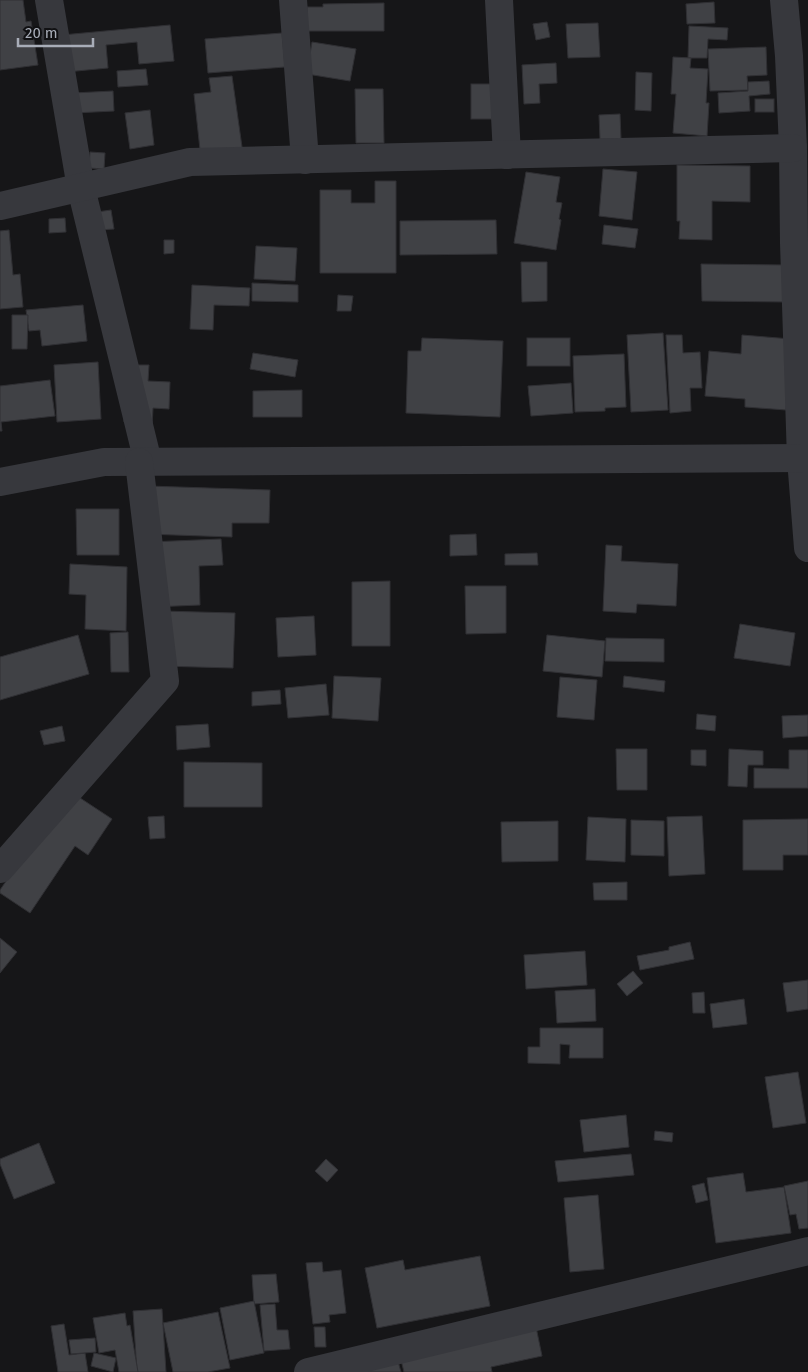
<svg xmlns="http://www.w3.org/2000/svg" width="808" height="1372" font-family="'Fira Sans',sans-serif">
<rect width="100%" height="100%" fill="#161618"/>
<g fill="#404145" stroke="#303034">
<path d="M0,0H23L26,22L31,21L38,65L0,70Z"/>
<path d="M714,2L715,23L687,24L686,4Z"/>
<path d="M384,3V31H307V7H323V4Z"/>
<path d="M547,22L550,37L536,40L533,24Z"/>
<path d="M598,23L600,57L568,58L566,24Z"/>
<path d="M170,25L174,61L139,64L137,42L106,45L108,68L66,72L62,35Z"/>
<path d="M689,26L728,28L727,40L708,39L707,58H688Z"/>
<path d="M282,33L285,67L208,73L205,39Z"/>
<path d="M312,42L356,49L350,81L307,74Z"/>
<path d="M766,47L767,75L747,76L748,90L710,91L708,49Z"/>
<path d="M673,57L691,58L690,68L708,69L706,103H709L707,136L673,133L676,94H671Z"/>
<path d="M556,63L557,83L539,84L540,103L524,104L522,65Z"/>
<path d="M146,69L148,85L118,87L117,71Z"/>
<path d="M636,72L652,73L651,111L635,110Z"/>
<path d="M232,76L243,154L201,159L194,94L211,92L209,78Z"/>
<path d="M769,81L770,94L749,96L750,111L719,113L718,93L748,91V82Z"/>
<rect x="471" y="84" width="25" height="35"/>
<path d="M355,89H383L384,143H356Z"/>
<path d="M113,91L114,111L74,113L73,93Z"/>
<rect x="755" y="99" width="19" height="13"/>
<path d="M150,110L154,145L130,149L125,113Z"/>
<path d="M620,114L621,139H600L599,115Z"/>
<path d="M90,152L105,153L104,169L89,168Z"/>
<path d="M677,165L750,166V202L712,201V240L679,239L680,221H677Z"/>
<path d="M603,169L637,172L632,220L599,216Z"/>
<path d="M526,172L560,177L556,202L562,203L559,219L561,220L556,250L514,243Z"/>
<path d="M375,181H396V273H320V190H351V203H375Z"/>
<path d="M111,210L114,229L99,230L97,212Z"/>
<path d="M65,218L66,232L49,233V219Z"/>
<path d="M496,220L497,254L400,255V221Z"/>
<path d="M604,225L638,229L635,248L602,244Z"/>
<path d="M9,230L13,275L20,274L23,307L0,309V231Z"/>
<path d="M164,240H174V253L164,254Z"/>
<path d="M256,246L297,248L295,281L254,279Z"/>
<path d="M521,262H547V301L522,302Z"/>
<path d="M701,264L786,265V302L702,301Z"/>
<path d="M252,283L298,285V302L252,301Z"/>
<path d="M192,285L250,288L249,306L214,305L213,330L190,329Z"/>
<path d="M338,295L353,296L351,311H337Z"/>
<path d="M83,305L87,341L42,346L40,330L29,331L26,310Z"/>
<path d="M12,315H28L27,349H12Z"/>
<path d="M663,333L668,410L631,412L627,335Z"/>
<path d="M666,335H682L683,353L700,352L702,388H690L691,411L670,413Z"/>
<path d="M742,335L791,339L786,410L745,407V399L705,396L709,351L741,354Z"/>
<path d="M422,338L503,341L500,417L406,413L408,351H421Z"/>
<rect x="527" y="338" width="43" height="28"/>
<path d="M253,353L298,360L295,377L250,369Z"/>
<path d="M624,354L626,407L605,408V411L575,412L573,356Z"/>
<path d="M98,362L101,419L57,422L54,365Z"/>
<path d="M125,365H149L148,381L170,382L169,409L153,408L152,428L139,422H124Z"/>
<path d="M50,380L55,416L1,422L2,431H0V386Z"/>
<path d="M571,383L573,413L531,416L528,386Z"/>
<path d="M302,390V417H253V391Z"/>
<path d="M148,486L270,490L269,523H232V537L146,534Z"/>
<path d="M76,509H119V555H77Z"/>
<path d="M476,534L477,555L450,556V535Z"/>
<path d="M221,539L223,565L199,566L200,605L152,607L149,542Z"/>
<path d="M606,545L622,546L621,561L678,564L676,606L637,604L636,613L603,611Z"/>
<path d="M537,553L538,565H505V554Z"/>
<path d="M70,564L127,567L126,631L85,629L86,595L69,594Z"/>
<path d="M390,581V646H352V582Z"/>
<path d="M465,586H506V633L466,634Z"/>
<path d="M162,611L235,613L233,668L161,666Z"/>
<path d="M314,616L316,655L278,657L276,618Z"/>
<path d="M740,624L795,633L790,666L734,658Z"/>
<path d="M128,632L129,672H111L110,633Z"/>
<path d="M78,635L89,674L0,700V657Z"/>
<path d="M547,635L605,641L602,677L543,671Z"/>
<path d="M606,638L664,639V662L605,661Z"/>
<path d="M334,676L381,678L378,721L332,718Z"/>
<path d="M624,676L665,681L664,692L623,687Z"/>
<path d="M560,677L597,680L594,720L557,717Z"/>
<path d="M326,684L329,715L288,718L285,688Z"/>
<path d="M280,690L281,704L252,706V692Z"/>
<path d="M697,714L716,716L715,731L696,729Z"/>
<path d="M808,715V736L783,738L782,716Z"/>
<path d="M208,724L210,747L177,750L176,726Z"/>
<path d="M62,726L65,741L44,745L40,731Z"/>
<path d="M616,749H647V790H617Z"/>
<path d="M729,749L763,751V765H748L747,787L728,786Z"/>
<path d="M691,750H706V766L691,765Z"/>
<path d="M789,750H808V788H754V768L789,769Z"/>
<path d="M184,762L262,763V807H184Z"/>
<path d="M68,790L112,819L88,855L75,846L30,913L0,893V890Z"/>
<path d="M164,816L165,838L150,839L148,817Z"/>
<path d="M702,816L705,874L669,876L667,817Z"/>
<path d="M588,817L626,819L625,862L586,860Z"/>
<path d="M808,819V855H783V870H743V820Z"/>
<path d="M631,820L664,821V856L631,855Z"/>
<path d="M558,821V861L502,862L501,822Z"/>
<path d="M627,882V900H594L593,883Z"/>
<path d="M0,938L17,952L0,973Z"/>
<path d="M690,942L694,959L640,970L637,956L669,950V947Z"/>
<path d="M585,951L587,985L526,989L524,955Z"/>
<path d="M633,971L643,983L627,996L617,984Z"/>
<path d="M808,980V1009L787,1012L783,983Z"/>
<path d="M595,989L596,1021L557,1023L555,991Z"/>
<path d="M704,992L705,1013H693L692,993Z"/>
<path d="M744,999L747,1024L713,1028L710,1004Z"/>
<path d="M540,1028H603V1058H569L570,1045L560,1044V1064L528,1063V1047H540Z"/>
<path d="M798,1072L806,1123L773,1128L765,1077Z"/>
<path d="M626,1115L629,1147L584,1152L580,1120Z"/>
<path d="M655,1131L673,1133L672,1142L654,1140Z"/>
<path d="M39,1143L55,1183L14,1199L0,1164V1159Z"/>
<path d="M631,1154L634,1175L558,1182L555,1161Z"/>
<path d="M326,1159L338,1170L327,1182L315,1171Z"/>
<path d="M743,1173L746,1192L784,1187L791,1233L716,1243L707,1178Z"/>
<path d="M808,1181V1228L799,1229L796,1214L790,1215L784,1186Z"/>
<path d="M704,1183L708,1200L696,1203L692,1186Z"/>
<path d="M598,1195L604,1269L570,1272L564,1198Z"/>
<path d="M480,1256L490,1306L377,1328L365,1268L403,1260L405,1270Z"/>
<path d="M322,1262L323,1272L341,1270L346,1313L329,1315L330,1322L313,1324L306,1263Z"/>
<path d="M276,1274L279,1302L254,1304L252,1275Z"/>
<path d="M254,1301L264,1353L230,1360L220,1308Z"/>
<path d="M275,1304L277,1330H288L290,1349L264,1351L260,1305Z"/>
<path d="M162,1309L166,1372H137L133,1311Z"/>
<path d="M218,1312L230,1368L208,1372H173L163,1323Z"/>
<path d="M125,1313L127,1326L130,1325L138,1372H119L115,1350L99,1353L93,1318Z"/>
<path d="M64,1324L69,1355L85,1353L88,1372H58L51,1326Z"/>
<path d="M314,1327H325L326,1347H315Z"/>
<path d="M536,1327L542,1356L491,1367L492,1372H404L400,1356Z"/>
<path d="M95,1338L96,1352L71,1354L69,1340Z"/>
<path d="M94,1353L116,1358L113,1372L91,1366Z"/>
<path d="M397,1358L401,1372H345Z"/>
</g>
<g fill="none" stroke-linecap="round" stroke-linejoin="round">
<g stroke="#37383d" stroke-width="28">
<path d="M49,0L81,188L148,462"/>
<path d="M293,0L305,160"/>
<path d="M499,0L507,155"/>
<path d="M784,0L789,56L793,148L794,243L801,459L808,548"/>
<path d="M0,206L190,162L793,148"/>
<path d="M0,482L104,462L808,458"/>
<path d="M0,869L165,681L139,462"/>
<path d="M308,1372L808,1251"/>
</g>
</g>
<path d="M18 38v8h75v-8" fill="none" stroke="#a8adb8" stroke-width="2.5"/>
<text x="25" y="38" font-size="15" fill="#a8adb8" stroke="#111113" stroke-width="4" paint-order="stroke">20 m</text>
</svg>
